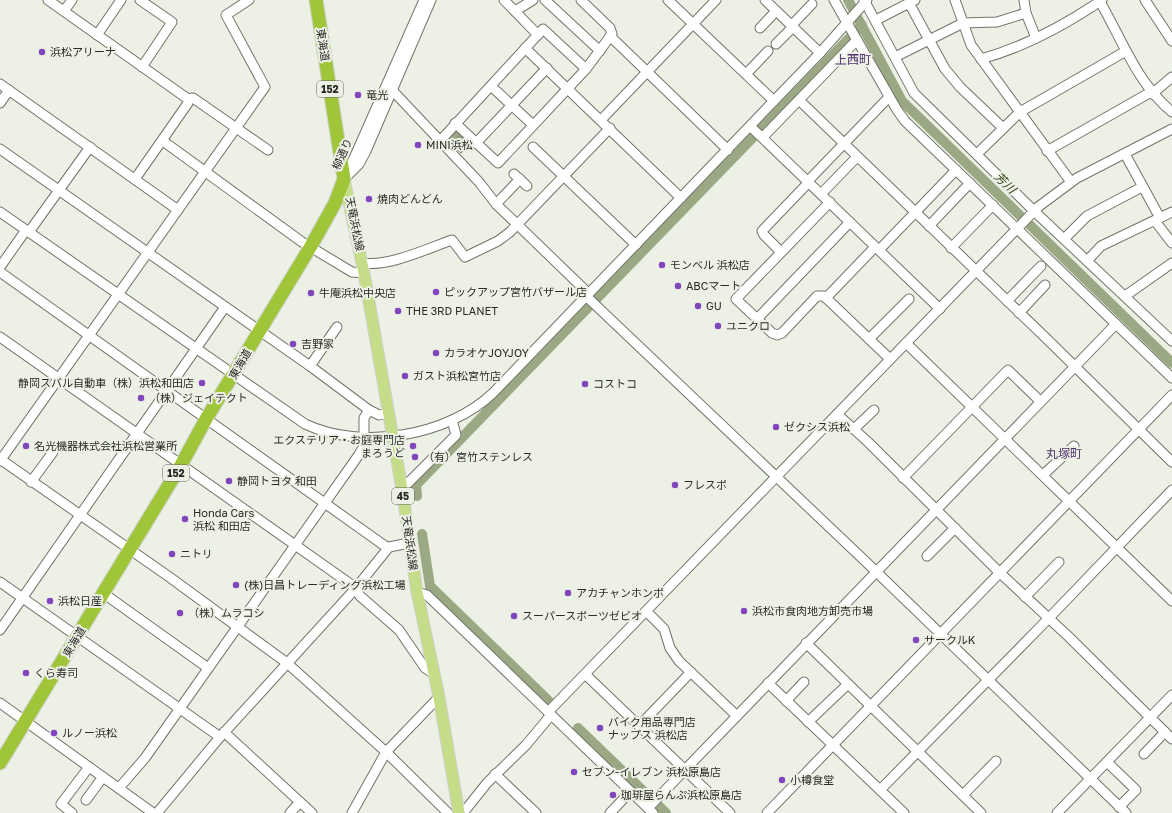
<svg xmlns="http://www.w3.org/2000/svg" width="1172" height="813" font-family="'Golos Text','Noto Sans JP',sans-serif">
<defs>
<pattern id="water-ripples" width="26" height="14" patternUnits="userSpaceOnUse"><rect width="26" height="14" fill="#9ba884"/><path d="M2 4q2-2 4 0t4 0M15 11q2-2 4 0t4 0" fill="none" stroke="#7f896c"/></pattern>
</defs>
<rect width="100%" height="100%" fill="#ecf0e5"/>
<path fill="url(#water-ripples)" stroke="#798268" d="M454,129L470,144L461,153L446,139Z"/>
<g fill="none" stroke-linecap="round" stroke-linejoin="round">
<g stroke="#9ba884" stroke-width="10">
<path d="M848,0L902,101L1172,363"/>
<path d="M417,496L416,485L862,25"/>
<path d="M422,534L430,586L553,705"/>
<path d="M578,728L666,813"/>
</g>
<g stroke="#71756a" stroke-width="11">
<g id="minor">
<path d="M48,0L188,99V103L135,179"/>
<path d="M140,0L172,22L142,67"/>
<path d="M504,0L538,35"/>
<path d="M545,0L600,51"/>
<path d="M668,0L774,101"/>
<path d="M765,0L820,53"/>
<path d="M834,0L897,110L905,121L1172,378"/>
<path d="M864,0L914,93L1034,211L1172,341"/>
<path d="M955,0L971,45L1071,182"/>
<path d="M1024,0L1026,13"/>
<path d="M1099,0C1122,39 1136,82 1172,112"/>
<path d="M1145,0L1172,41"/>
<path d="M909,3L945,69L960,87L1003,128"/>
<path d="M64,11L72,0"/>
<path d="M515,11L533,0"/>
<path d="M876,20L915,0"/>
<path d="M791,26L812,4"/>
<path d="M760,28L776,11"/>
<path d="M97,35L121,0"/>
<path d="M610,36L728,150"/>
<path d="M776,44L793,27"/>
<path d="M525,48L681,198"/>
<path d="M895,57L963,23L997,22L1026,13L1036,38"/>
<path d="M981,59C1025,47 1065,25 1102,0"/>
<path d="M746,74L768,51"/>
<path d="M0,84L178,210"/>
<path d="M491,86L533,125"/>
<path d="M392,90L479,182L496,204L585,290L587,297L864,560L1126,813"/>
<path d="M1152,94L1172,77"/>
<path d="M188,99L193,98L268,150"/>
<path d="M799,100L1050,342L1172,462"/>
<path d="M0,103L9,90"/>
<path d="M601,120L716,0"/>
<path d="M455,123L498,163L586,69L612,34L610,28L581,0"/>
<path d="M750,126L940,309"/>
<path d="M763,137L857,40"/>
<path d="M163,141L302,242L352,272L364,273"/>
<path d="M440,141L543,29L586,69"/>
<path d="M476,143L547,68"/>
<path d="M533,147L636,245"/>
<path d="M0,149L310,366L369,410L379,415L388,413"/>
<path d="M1047,151L1151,92"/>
<path d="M977,154L1020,112L1126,51"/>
<path d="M1125,154L1160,218"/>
<path d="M347,174L424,0"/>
<path d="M514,174L527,186"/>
<path d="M344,179L359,164L366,151L431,0"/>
<path d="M808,181L889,97"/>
<path d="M821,194L857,157"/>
<path d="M830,202L736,299L772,333L777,335L782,333L817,296H824L890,359"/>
<path d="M496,204L520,179"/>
<path d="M0,212L305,424C362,451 448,436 493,393L820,53L867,0"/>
<path d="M1155,221L1172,243"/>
<path d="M929,226L970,183"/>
<path d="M29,232L90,147"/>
<path d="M1064,239L1087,216L1142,187"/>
<path d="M951,248L993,205"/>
<path d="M879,250L956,170"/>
<path d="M781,252L764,235L762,231L809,182"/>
<path d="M1087,261L1101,246L1172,212"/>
<path d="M362,263C389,267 426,249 452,240L465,257L498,241L510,232L610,128"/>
<path d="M0,267L26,230"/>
<path d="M0,272L385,546L389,547"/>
<path d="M1125,296L1172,263"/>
<path d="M826,298L875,247"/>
<path d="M1007,301L1041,266"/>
<path d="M1019,313L1045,285"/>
<path d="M757,319L850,222"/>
<path d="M0,337L356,588L360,596L399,630L425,668L434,674"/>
<path d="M869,339L909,299"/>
<path d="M906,343L1172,601"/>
<path d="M310,366L337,327"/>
<path d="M837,414L868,442L1000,573L1069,637L1172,739"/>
<path d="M854,429L874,410"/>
<path d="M0,459L168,576L287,663L386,752L448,813"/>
<path d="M0,461L265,87L226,15L249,0"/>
<path d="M1043,475L1074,446"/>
<path d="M903,478L1008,370L1040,401"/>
<path d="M31,482L53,452"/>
<path d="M402,489L456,435L452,420"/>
<path d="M927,556L955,528"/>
<path d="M0,582L220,737"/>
<path d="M417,592L427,595L653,813"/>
<path d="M103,593L208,668"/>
<path d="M1025,597L1059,562"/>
<path d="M647,612L664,629L670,648L679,661L737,716"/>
<path d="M0,630L225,307"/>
<path d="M806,643L981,813"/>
<path d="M586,675L730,813"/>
<path d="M768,683L904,813"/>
<path d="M786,701L804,682"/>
<path d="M0,703L153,813"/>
<path d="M548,712L1038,207L1077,178L1172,129"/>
<path d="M808,722L848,684"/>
<path d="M640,725L691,672"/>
<path d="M224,732L312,813"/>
<path d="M1144,754L1165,732"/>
<path d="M1107,762L1136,790L1119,807"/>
<path d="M495,774L536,813"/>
<path d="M119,788L145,758L358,456L364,446V418L369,410"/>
<path d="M880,790L1049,618L1172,490"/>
<path d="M963,795L996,761"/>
<path d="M86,800L103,777"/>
<path d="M648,808L1116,324"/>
<path d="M72,813L61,804L89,767"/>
<path d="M157,813L220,737L356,588L389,547L409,543"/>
<path d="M290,813L300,802"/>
<path d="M352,813L386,752L439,697"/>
<path d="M463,813L487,783L526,745L551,715"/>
<path d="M610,813L630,792"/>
<path d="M767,813L1172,395"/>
<path d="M1057,813L1172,695"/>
</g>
</g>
<g stroke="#d0d0cf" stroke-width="13">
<path id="major" d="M344,179L364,273L402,489L417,592L439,697L459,813"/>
</g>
<g stroke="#d0d0cf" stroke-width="15">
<path id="highway" d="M0,763L181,465L206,419L311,246L335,203L344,179L316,0"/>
</g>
<use href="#minor" stroke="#fff" stroke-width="9"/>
<use href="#major" stroke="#c5dd88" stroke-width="11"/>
<use href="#highway" stroke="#9fc639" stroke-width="13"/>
</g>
<g fill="#8146bc" stroke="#ecf0e5" stroke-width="1.5">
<circle cx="42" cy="52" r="4"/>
<circle cx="358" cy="95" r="4"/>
<circle cx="418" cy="145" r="4"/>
<circle cx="369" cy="199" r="4"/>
<circle cx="662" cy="265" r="4"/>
<circle cx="678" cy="286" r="4"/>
<circle cx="436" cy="292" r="4"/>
<circle cx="311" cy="293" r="4"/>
<circle cx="698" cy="306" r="4"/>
<circle cx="398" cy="311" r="4"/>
<circle cx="718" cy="326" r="4"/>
<circle cx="293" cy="344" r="4"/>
<circle cx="436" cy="353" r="4"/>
<circle cx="405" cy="376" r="4"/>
<circle cx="202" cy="383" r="4"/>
<circle cx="585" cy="384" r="4"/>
<circle cx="141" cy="398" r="4"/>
<circle cx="776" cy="427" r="4"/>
<circle cx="26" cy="446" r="4"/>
<circle cx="413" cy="446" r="4"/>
<circle cx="415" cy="457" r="4"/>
<circle cx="229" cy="481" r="4"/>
<circle cx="675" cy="485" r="4"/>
<circle cx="185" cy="519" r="4"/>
<circle cx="172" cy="554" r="4"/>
<circle cx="236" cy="585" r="4"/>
<circle cx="568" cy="593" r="4"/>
<circle cx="50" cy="601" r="4"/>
<circle cx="744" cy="611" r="4"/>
<circle cx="180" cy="613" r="4"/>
<circle cx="514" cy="616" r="4"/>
<circle cx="916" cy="640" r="4"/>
<circle cx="26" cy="673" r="4"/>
<circle cx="600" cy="728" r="4"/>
<circle cx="54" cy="733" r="4"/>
<circle cx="574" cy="772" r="4"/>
<circle cx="782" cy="780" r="4"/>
<circle cx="613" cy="795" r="4"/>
</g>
<g text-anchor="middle" stroke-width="4" stroke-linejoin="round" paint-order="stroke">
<g fill="#ecf0e5" stroke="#646660" stroke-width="1">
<rect x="317" y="81" width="26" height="16" rx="3"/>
<rect x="163" y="465" width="26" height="16" rx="3"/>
<rect x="392" y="488" width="22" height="16" rx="3"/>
</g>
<g font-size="10" font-weight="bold" fill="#2a2b27">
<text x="330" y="93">152</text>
<text x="176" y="477">152</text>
<text x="403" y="500">45</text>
</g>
<g font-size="11" fill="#2a2b27" stroke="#ecf0e5">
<text transform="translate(323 45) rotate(81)" y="4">東海道</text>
<text transform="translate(342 154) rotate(-66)" y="4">柳通り</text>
<text transform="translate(355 224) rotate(79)" y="4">天竜浜松線</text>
<text transform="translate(240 364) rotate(-60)" y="4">東海道</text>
<text transform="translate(410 543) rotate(82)" y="4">天竜浜松線</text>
<text transform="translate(74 642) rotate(-59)" y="4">東海道</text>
</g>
<g font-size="11" fill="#2a2b27" stroke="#ecf0e5" text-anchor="start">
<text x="50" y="56">浜松アリーナ</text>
<text x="366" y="99">竜光</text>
<text x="426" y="149">MINI浜松</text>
<text x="377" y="203">焼肉どんどん</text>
<text x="670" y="269">モンベル 浜松店</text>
<text x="686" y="290">ABCマート</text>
<text x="444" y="296">ピックアップ宮竹バザール店</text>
<text x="319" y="297">牛庵浜松中央店</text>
<text x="706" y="310">GU</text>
<text x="406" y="315">THE 3RD PLANET</text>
<text x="726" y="330">ユニクロ</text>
<text x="301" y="348">吉野家</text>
<text x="444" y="357">カラオケJOYJOY</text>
<text x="413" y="380">ガスト浜松宮竹店</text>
<text x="194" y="387" text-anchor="end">静岡スバル自動車（株）浜松和田店</text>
<text x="593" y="388">コストコ</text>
<text x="149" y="402">（株）ジェイテクト</text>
<text x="784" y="431">ゼクシス浜松</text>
<text x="405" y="444" text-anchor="end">エクステリア・お庭専門店<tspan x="405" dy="13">まろうど</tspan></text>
<text x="34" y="450">名光機器株式会社浜松営業所</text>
<text x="423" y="461">（有）宮竹ステンレス</text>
<text x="237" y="485">静岡トヨタ 和田</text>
<text x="683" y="489">フレスポ</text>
<text x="193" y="517">Honda Cars<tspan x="193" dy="13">浜松 和田店</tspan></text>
<text x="180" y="558">ニトリ</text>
<text x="244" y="589">(株)日昌トレーディング浜松工場</text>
<text x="576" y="597">アカチャンホンポ</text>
<text x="58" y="605">浜松日産</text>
<text x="752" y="615">浜松市食肉地方卸売市場</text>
<text x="188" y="617">（株）ムラコシ</text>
<text x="522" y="620">スーパースポーツゼビオ</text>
<text x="924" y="644">サークルK</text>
<text x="34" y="677">くら寿司</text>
<text x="608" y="726">バイク用品専門店<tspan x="608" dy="13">ナップス 浜松店</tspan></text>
<text x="62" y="737">ルノー浜松</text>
<text x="582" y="776">セブン‐イレブン 浜松原島店</text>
<text x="790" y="784">小樽食堂</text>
<text x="621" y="799">珈琲屋らんぷ浜松原島店</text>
</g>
<g font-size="12" fill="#513570" stroke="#ecf0e5">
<text x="853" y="64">上西町</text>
<text x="1064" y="458">丸塚町</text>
</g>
<g font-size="12" font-style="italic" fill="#2a360b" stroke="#ecf0e5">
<text transform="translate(1005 183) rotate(44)" y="4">芳川</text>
</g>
</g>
</svg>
